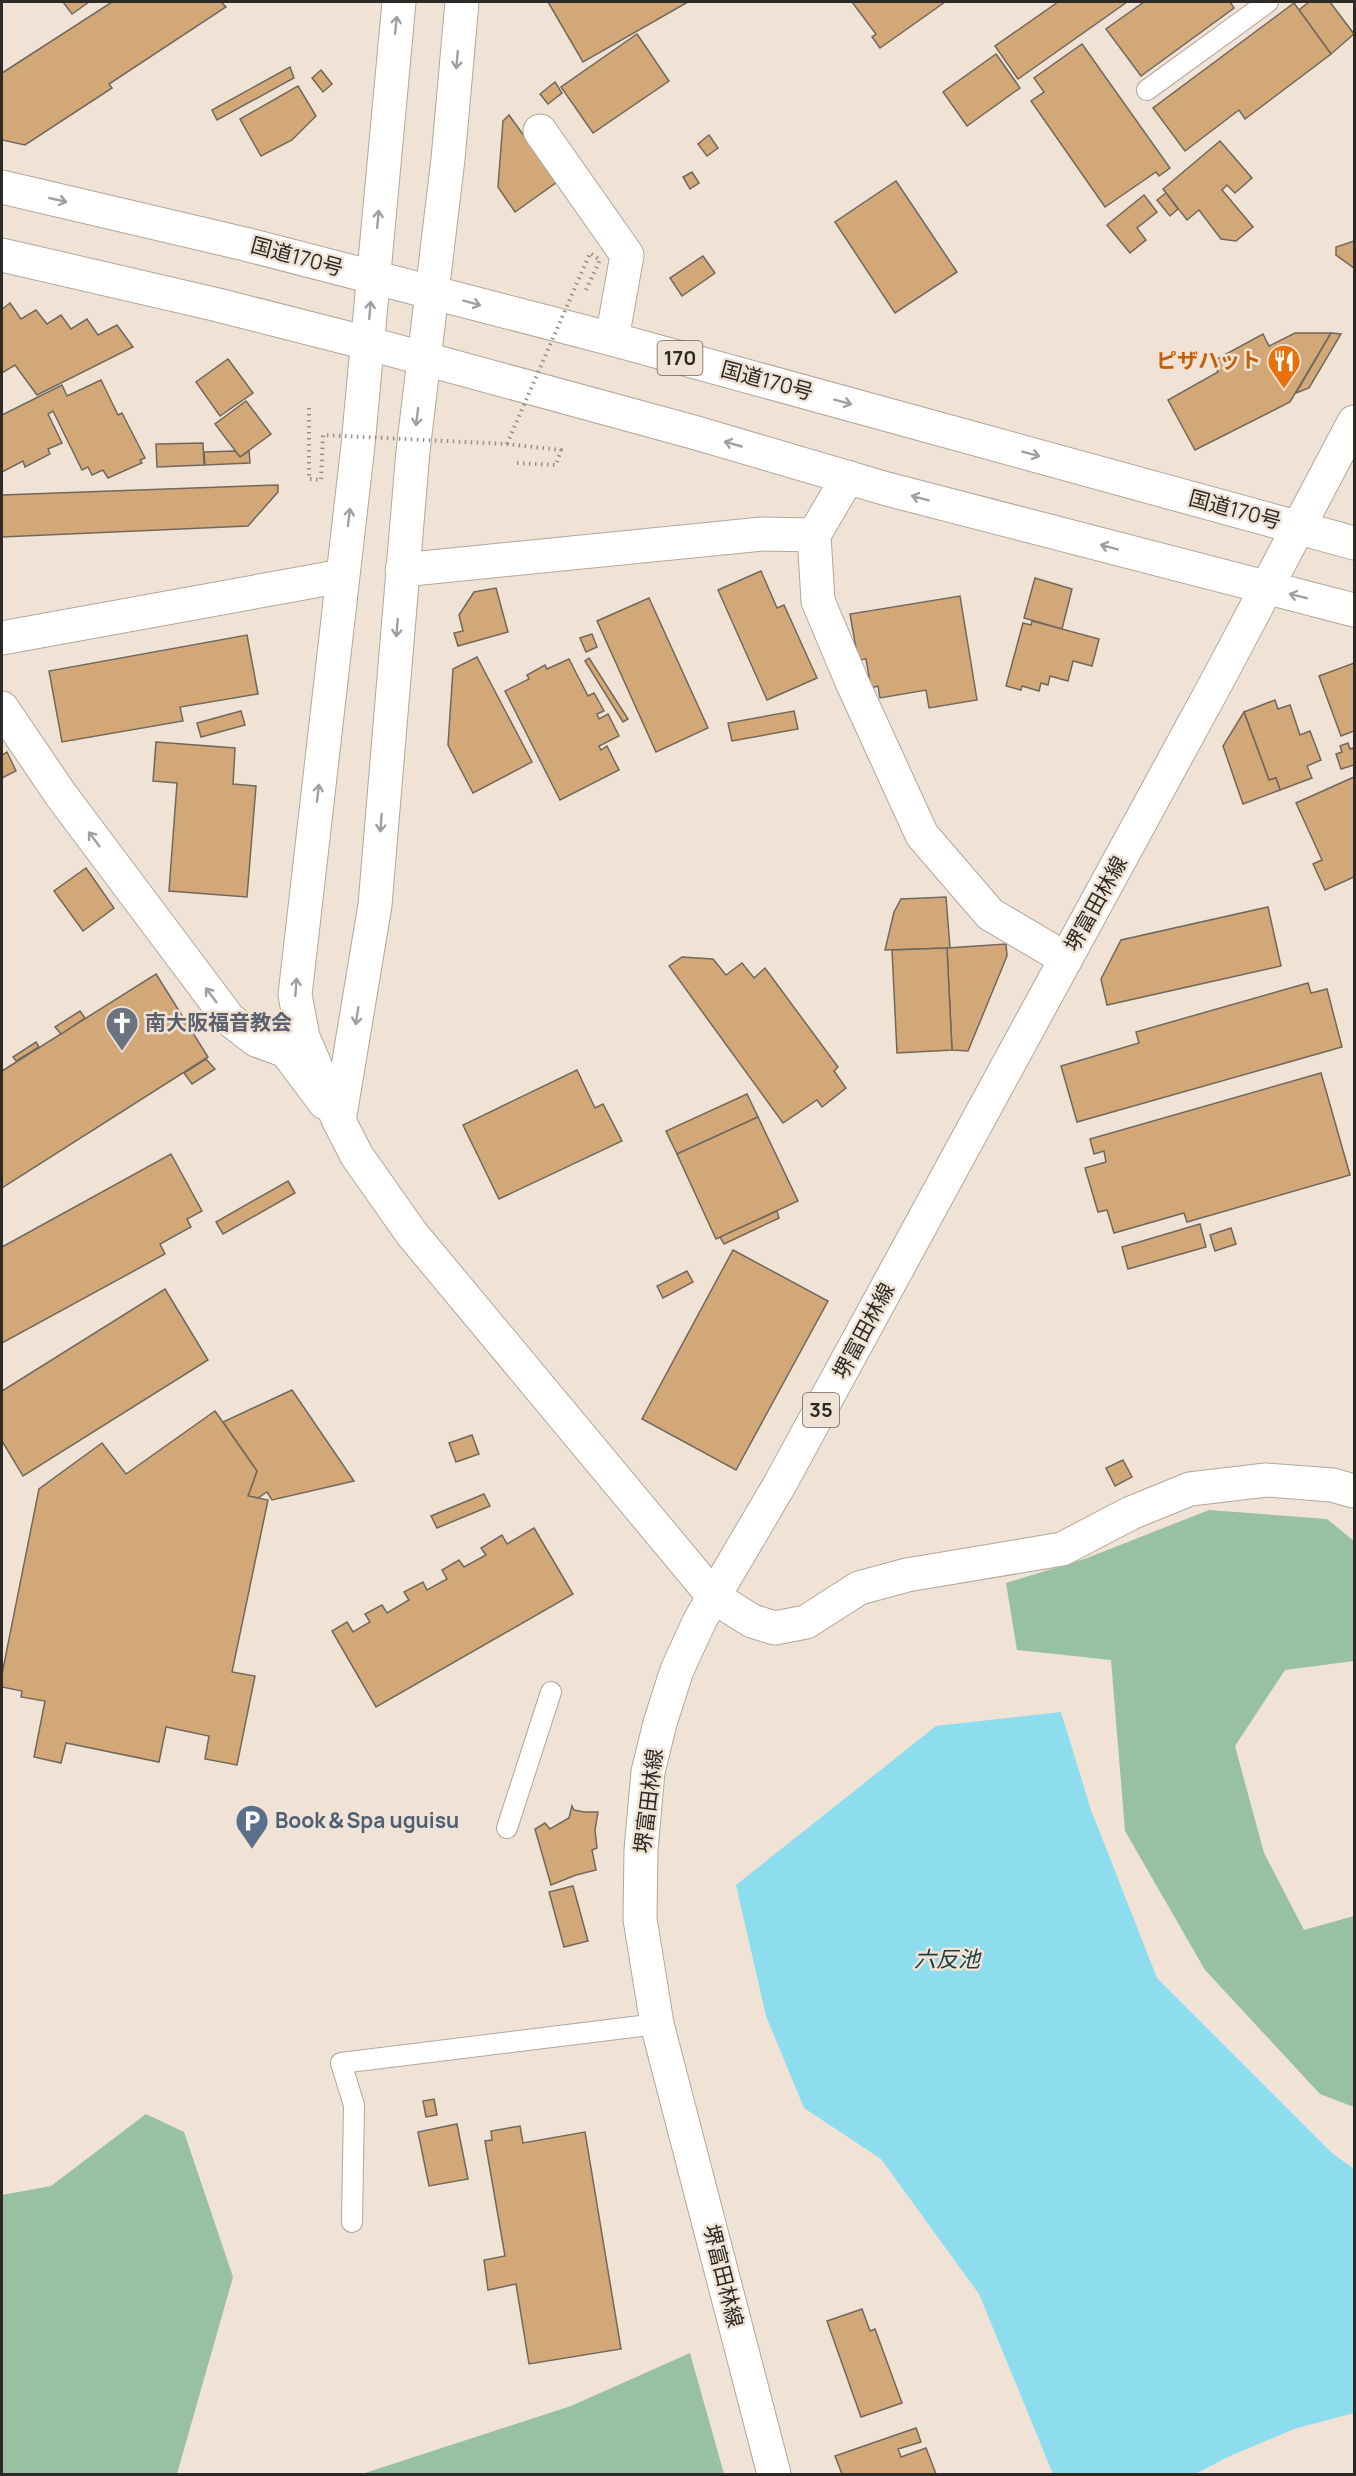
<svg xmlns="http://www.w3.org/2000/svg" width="1356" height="2476" font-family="Manrope,'Noto Sans JP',sans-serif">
<rect width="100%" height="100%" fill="#f0e3d6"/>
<g fill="#98c1a3">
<path d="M1209,1510L1327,1519L1354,1541V1661L1285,1670L1235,1746L1264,1853L1304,1930L1354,1916V2107L1320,2094L1205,1970L1125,1831L1111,1660L1017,1650L1006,1583L1087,1558Z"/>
<path d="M146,2114L184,2132L233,2277L177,2474H2V2195L51,2186Z"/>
<path d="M690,2353L724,2474H362L571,2406Z"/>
</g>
<path fill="#8dddef" d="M1061,1712L1091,1810L1157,1978L1332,2153L1354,2169V2413L1294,2429L1230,2456L1195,2474H1053L979,2294L881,2159L804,2108L766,2016L736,1885L936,1726Z"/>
<g fill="#d3a878" stroke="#72675c" stroke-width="1.5">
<path d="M63,2H89L72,14Z"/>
<path d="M112,2H221L226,7L109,84L112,88L25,145L2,140V73Z"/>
<path d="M548,2H688L583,62Z"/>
<path d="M852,2H945L880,48L872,37L876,34Z"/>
<path d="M1058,2H1127L1018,79L995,46Z"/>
<path d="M1144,2H1230L1234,8L1141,76L1106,29Z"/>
<path d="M1309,2H1330L1354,34L1331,54L1299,10Z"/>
<path d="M1294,3L1331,54L1245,119L1239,110L1185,151L1153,108Z"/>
<path d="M637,34L669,81L593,133L561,87Z"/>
<path d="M1082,44L1170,168L1159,176L1156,172L1105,207L1031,101L1044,92L1034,78Z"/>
<path d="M996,54L1020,88L967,126L943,92Z"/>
<path d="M290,67L294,78L217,120L212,110Z"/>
<path d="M321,70L332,84L323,92L312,78Z"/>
<path d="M555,82L562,93L548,104L540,94Z"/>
<path d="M298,86L316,116L292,140L261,156L240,119Z"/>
<path d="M509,115L557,182L515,212L498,187L503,121Z"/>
<path d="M709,135L718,148L707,156L698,144Z"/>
<path d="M1220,141L1252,178L1235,193L1227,185L1222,190L1253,227L1236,241L1221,239L1199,210L1187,220L1163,189Z"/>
<path d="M692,172L699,183L690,189L683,177Z"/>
<path d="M896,181L957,272L895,313L835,222Z"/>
<path d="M1166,193L1178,209L1170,216L1157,200Z"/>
<path d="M1144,195L1157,212L1137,228L1146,240L1130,253L1107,225Z"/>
<path d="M1354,241V268L1336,255V247Z"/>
<path d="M703,256L715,273L682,296L670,278Z"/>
<path d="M10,303L21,319L36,310L47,324L61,315L71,329L87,319L98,335L117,325L133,347L37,395L15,365L2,373V309Z"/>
<path d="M1295,333H1331L1290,402L1195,450L1168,400L1218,372L1213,361L1263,334L1269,346Z"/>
<path d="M1331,333L1341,334L1309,388L1296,393Z"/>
<path d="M228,359L253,393L220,416L196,382Z"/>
<path d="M101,380L118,415L122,413L145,458L140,460L142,463L108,478L103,470L92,475L88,467L82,470L53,411L48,414L62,443L48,449L50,454L25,467L23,461L2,472V415L62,385L67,396Z"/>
<path d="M246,401L271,434L240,457L215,424Z"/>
<path d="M203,443L204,465L157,467L156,444Z"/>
<path d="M235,451L240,457L249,451L250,463L205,465L204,452Z"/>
<path d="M278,485V492L248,526L2,537V495Z"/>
<path d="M761,571L777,608L784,605L817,678L767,700L718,590Z"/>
<path d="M1035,578L1072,589L1062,629L1024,618Z"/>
<path d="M496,588L508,632L458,646L454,633L463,631L459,615L474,592Z"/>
<path d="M960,596L977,700L929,708L926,690L880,698L878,686L871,688L866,659L858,660L850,614Z"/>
<path d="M649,598L708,728L656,752L597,621Z"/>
<path d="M1032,621L1099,639L1092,666L1073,661L1068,681L1050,676L1048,685L1041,683L1039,691L1022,686L1021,690L1006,686L1023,623L1031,625Z"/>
<path d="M592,634L597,647L586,652L580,638Z"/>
<path d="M247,635L258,694L180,707L183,721L62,742L49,671Z"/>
<path d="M477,657L532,762L473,793L448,745L453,669Z"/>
<path d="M589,658L628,719L623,722L585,661Z"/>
<path d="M569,659L588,696L594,693L604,711L597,714L599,719L608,714L619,736L599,746L601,750L607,746L619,770L560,800L505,691L529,679L527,675L545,665L547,669Z"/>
<path d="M1354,663V731L1341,736L1319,676Z"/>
<path d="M1275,700L1278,709L1290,705L1300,735L1310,731L1321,760L1307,766L1312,778L1280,790L1276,778L1269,780L1244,712Z"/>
<path d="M241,711L245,725L201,737L197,723Z"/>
<path d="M794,711L798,729L732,741L728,723Z"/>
<path d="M1244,712L1269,780L1276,778L1280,790L1243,804L1223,746Z"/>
<path d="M156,742L235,748L233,784L256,786L247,897L169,891L177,783L153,781Z"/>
<path d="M1348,743L1350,749L1353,748L1354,751V765L1341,769L1336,754L1342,752L1340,746Z"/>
<path d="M7,752L16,771L2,778V755Z"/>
<path d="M1354,777V877L1325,890L1313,864L1322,860L1296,803Z"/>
<path d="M86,868L114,908L83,931L54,891Z"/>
<path d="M946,897L950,948L885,950L894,912L901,899Z"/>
<path d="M1268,907L1281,966L1107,1005L1101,979L1121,940Z"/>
<path d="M1006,944L1007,956L968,1051L952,1050L947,948Z"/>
<path d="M947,948L952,1050L897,1053L892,950Z"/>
<path d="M682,957L713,959L726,975L742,963L754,978L765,968L838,1067L834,1071L846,1088L822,1107L817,1100L783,1123L669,966Z"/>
<path d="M156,974L208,1057L2,1188V1071Z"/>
<path d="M1308,983L1311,993L1327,989L1342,1047L1077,1122L1061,1066L1139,1043L1136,1032Z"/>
<path d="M80,1011L85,1018L61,1034L55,1027Z"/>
<path d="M36,1042L39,1047L16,1061L13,1057Z"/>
<path d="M206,1059L215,1069L192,1084L184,1073Z"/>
<path d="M577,1070L595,1108L603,1104L622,1141L499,1199L463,1125Z"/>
<path d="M1321,1073L1350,1175L1187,1222L1184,1213L1114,1233L1107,1210L1098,1212L1085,1168L1106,1162L1104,1151L1094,1154L1090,1139Z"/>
<path d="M747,1094L758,1117L677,1154L666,1131Z"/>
<path d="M758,1117L798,1201L716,1239L677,1154Z"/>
<path d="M171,1154L202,1211L187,1219L191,1227L160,1244L165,1254L2,1343V1247Z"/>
<path d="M288,1181L295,1193L223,1234L216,1222Z"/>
<path d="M777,1211L779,1218L724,1244L720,1237Z"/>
<path d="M1200,1224L1206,1247L1128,1269L1122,1247Z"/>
<path d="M1231,1228L1236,1244L1215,1251L1210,1235Z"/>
<path d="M733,1250L828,1301L736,1470L642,1419Z"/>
<path d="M687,1271L693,1282L663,1298L657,1286Z"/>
<path d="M165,1289L208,1360L23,1476L2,1441V1391Z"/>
<path d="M292,1390L354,1481L272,1500L267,1492L258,1498L248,1496L257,1471L223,1422Z"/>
<path d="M215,1411L257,1471L248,1496L268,1500L232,1672L255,1676L237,1765L205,1759L209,1736L166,1727L159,1762L66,1743L61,1763L34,1757L45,1701L21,1697L22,1691L2,1687V1674L39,1489L102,1443L126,1474Z"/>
<path d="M472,1435L479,1454L456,1462L449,1443Z"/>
<path d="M1123,1460L1132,1477L1115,1486L1106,1468Z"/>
<path d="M484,1494L490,1506L437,1528L431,1516Z"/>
<path d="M534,1528L573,1594L376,1707L332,1631L347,1622L353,1632L370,1622L365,1614L382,1605L387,1613L409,1600L404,1592L423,1582L427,1590L447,1579L442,1570L459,1560L464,1567L486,1555L481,1548L502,1535L507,1544Z"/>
<path d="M572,1806L574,1810L584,1812H598L595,1830L597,1848L592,1850L596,1870L576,1875L551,1885L535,1829L545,1823L550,1829L569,1818Z"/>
<path d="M573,1886L588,1941L564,1947L549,1892Z"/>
<path d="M434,2099L437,2115L426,2117L423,2101Z"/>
<path d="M457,2124L468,2179L429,2186L418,2132Z"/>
<path d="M520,2126L523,2143L585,2132L621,2349L529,2364L516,2284L488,2290L484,2260L505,2256L485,2141L492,2140L491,2131Z"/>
<path d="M862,2309L870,2331L875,2329L902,2403L861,2417L827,2321Z"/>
<path d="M916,2428L921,2442L898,2449L901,2457L926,2448L936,2474H842L835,2456Z"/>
</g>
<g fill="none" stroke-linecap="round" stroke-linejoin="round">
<g stroke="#b2a69a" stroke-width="22">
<g id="service">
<path d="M1147,90L1268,2"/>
<path d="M507,1828L551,1692"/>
<path d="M352,2222L354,2105L341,2063L657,2024"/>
</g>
</g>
<g stroke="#b2a69a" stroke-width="35">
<g id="minor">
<path d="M540,131L627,255L612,339"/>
<path d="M848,477L814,535L818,601L852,682L922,835L990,914L1066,959"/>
<path d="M402,570L762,534L814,535"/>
<path d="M2,708L61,795L229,1019L256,1040L286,1051L325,1103"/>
<path d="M714,1597L752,1621L775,1628L806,1622L859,1588L907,1575L1062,1549L1131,1513L1190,1489L1266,1480L1332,1485L1354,1491"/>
</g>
</g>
<g stroke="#b2a69a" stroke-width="35">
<g id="tertiary">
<path d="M399,2L358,445L295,995L303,1037L339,1121L357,1156L412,1234L714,1597"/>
<path d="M2,638L342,576"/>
<path d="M339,1121L375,905L413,451L448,159L462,2"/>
</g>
</g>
<g stroke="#b2a69a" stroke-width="35">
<path id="primary" d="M774,2474L657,2024L640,1919L641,1850L648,1772L660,1723L677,1670L700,1620L780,1484L1222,672L1354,422"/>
</g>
<g stroke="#b2a69a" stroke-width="35">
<g id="trunk">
<path d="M2,187L245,244L612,339L1354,543"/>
<path d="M2,255L218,305L367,343L693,432L887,489L1354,610"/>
</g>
</g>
<use href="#service" stroke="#fff" stroke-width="20"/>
<use href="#minor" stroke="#fff" stroke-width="33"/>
<use href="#tertiary" stroke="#fff" stroke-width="33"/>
<use href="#primary" stroke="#fff" stroke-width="33"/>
<use href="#trunk" stroke="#fff" stroke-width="33"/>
<g stroke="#988f86" stroke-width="4" stroke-dasharray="1.5 4.5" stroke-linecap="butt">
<path d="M309,408V479L321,480L323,435L507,444L561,450L556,465L516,463"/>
<path d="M507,444L590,253L600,260L585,292"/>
</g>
</g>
<defs><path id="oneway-shaft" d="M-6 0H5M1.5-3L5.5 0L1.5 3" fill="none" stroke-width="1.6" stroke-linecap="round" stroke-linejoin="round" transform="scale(1.5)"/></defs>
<g stroke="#a09f9c">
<use href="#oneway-shaft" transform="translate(396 25) rotate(-84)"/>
<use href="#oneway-shaft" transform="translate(457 60) rotate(95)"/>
<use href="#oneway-shaft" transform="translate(58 200) rotate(13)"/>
<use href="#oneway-shaft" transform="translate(378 219) rotate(-85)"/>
<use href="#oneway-shaft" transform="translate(472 303) rotate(15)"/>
<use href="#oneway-shaft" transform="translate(370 310) rotate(-85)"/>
<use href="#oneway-shaft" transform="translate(843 402) rotate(15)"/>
<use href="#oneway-shaft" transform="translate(417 417) rotate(97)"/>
<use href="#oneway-shaft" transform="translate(733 444) rotate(-164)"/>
<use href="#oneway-shaft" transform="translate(1031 454) rotate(15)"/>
<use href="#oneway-shaft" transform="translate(920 498) rotate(-165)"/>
<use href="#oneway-shaft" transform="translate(349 517) rotate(-83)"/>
<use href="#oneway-shaft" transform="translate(1109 547) rotate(-165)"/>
<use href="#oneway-shaft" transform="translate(1298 596) rotate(-166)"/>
<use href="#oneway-shaft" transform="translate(397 628) rotate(95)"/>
<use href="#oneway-shaft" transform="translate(318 793) rotate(-83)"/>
<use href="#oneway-shaft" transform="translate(381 823) rotate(94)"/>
<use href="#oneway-shaft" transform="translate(94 839) rotate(-127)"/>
<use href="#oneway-shaft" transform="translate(296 987) rotate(-86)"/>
<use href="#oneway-shaft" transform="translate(211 995) rotate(-127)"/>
<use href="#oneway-shaft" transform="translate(357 1016) rotate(99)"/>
</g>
<defs>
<g id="restaurant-pin" transform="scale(1.725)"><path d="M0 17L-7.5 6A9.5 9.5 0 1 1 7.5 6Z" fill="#e8710a" stroke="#f0e3d6"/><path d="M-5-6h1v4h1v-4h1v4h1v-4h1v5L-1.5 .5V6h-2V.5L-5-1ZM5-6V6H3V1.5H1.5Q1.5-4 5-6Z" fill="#fff"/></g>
<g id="church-pin" transform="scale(1.725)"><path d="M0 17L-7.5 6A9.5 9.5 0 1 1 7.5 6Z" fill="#6b7280" stroke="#f0e3d6"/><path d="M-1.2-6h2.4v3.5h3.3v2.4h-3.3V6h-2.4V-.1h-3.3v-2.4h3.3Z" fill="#fff"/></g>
<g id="parking-pin" transform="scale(1.725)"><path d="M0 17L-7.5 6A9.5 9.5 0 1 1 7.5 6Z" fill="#5c6f8a" stroke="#f0e3d6"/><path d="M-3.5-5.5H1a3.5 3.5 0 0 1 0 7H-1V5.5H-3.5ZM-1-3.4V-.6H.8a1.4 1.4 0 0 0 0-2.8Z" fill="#fff"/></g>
</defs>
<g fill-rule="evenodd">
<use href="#restaurant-pin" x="1284" y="361"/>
<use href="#church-pin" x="122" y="1023"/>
<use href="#parking-pin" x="252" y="1821"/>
</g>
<g text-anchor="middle" stroke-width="5" stroke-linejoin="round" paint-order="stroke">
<g fill="#f0e3d6" stroke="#686159" stroke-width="1.5">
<rect x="657.5" y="341" width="45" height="34" rx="4.5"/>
<rect x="803" y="1393" width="36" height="34" rx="4.5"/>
</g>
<g font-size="20" font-weight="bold" fill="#2d2924">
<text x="680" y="365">170</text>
<text x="821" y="1417">35</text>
</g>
<g font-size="21" fill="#2d2924" stroke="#f0e3d6">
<text transform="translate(297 257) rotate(15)" y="7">国道170号</text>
<text transform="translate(767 381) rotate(15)" y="7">国道170号</text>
<text transform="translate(1235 510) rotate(15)" y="7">国道170号</text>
<text transform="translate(1096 904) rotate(-61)" y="7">堺富田林線</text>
<text transform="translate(864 1331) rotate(-62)" y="7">堺富田林線</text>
<text transform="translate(649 1801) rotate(-83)" y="7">堺富田林線</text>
<text transform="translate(723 2276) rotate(76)" y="7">堺富田林線</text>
</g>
<g font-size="21" font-weight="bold" fill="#c56008" stroke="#f0e3d6" text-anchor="end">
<text x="1261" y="368">ピザハット</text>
</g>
<g font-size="21" font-weight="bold" fill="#5b616d" stroke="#f0e3d6" text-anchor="start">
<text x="145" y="1030">南大阪福音教会</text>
</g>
<g font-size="21" font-weight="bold" fill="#4e5e75" stroke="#f0e3d6" text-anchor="start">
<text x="275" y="1828">Book＆Spa uguisu</text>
</g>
<g font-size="22" font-style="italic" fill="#173d45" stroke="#f0e3d6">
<text x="947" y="1967">六反池</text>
</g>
</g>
<rect width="1356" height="2476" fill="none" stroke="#2d2924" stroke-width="6"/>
</svg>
